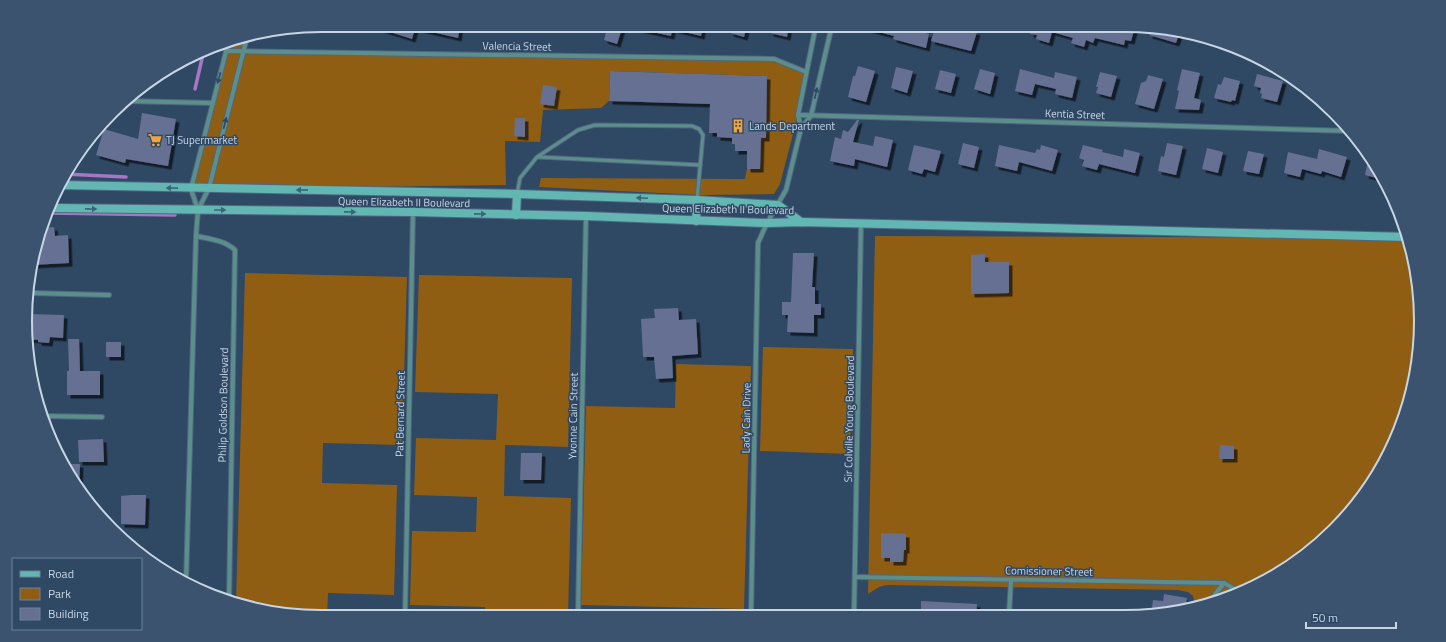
<svg xmlns="http://www.w3.org/2000/svg" width="1446" height="642" font-family="'Titillium Web',sans-serif">
<defs>
<filter id="shadow"><feDropShadow dx="3.5" dy="3.5" stdDeviation="0" flood-color="#0009"/></filter>
</defs>
<rect width="100%" height="100%" fill="#2f4864"/>
<g fill="#8f5e13">
<path d="M247,37L243,51L774,59L806,72L798,115L780,184L774,194L701,195L539,187L541,178L745,179L747,169H760L761,138H766L767,76L610,71L609,101L601,108L543,110L540,142L505,141L506,185L191,189L229,40Z"/>
<path d="M875,236L1408,238L1411,245L1420,302L1418,360L1405,416L1371,486L1320,544L1238,594L1189,608L1194,600L1193,596L1188,592L1178,590L886,585L879,587L868,594Z"/>
<path d="M245,273L407,277L402,445L323,443L322,483L397,485L394,595L328,593L327,617L236,603Z"/>
<path d="M419,275L572,278L568,447L505,445L504,496L571,498L568,616H485V607L410,605L412,531L476,532L477,497L414,495L416,438L496,440L498,394L415,392Z"/>
<path d="M763,347L853,349L850,454L760,451Z"/>
<path d="M676,364L751,366L744,609L581,605L586,406L675,408Z"/>
</g>
<g fill="none" stroke-linecap="round" stroke-linejoin="round">
<g stroke="#a677c4" stroke-width="3.5">
<path d="M195,89L204,50"/>
<path d="M64,174L126,177"/>
<path d="M50,213L175,215"/>
</g>
</g>
<g fill="#656f92" filter="url(#shadow)">
<path d="M375,25H416L412,39L374,27Z"/>
<path d="M420,25H460L458,38L419,29Z"/>
<path d="M608,25H623L617,44L604,40Z"/>
<path d="M638,25H703L701,36L672,29L671,36L638,29Z"/>
<path d="M732,25H747L744,37L730,33Z"/>
<path d="M772,25H789L787,37L770,33Z"/>
<path d="M865,25H911V28L929,34L926,48L893,39L894,36L864,28Z"/>
<path d="M936,25H965L967,29L977,32L971,51L931,41Z"/>
<path d="M1032,25H1125L1135,27L1131,41L1125,40L1124,45L1095,38L1093,43L1086,40L1084,47L1071,43L1073,38L1052,32L1049,43L1036,39L1037,35L1030,34Z"/>
<path d="M1151,29L1179,34L1176,43L1149,35Z"/>
<path d="M858,66L875,71L866,102L848,97L853,76H855Z"/>
<path d="M896,67L913,71L907,93L891,88Z"/>
<path d="M980,69L995,73L990,94L974,89Z"/>
<path d="M1020,69L1054,78L1055,72L1077,77L1072,98L1055,94L1056,89L1035,84L1032,95L1015,91Z"/>
<path d="M1182,69L1200,73L1194,98L1201,100L1199,110L1175,109L1179,91L1177,90Z"/>
<path d="M940,70L956,74L951,93L935,89Z"/>
<path d="M610,71L767,76L766,138H761L760,169H747V151H735V144H732V138L717,137V133H709L710,104L609,101Z"/>
<path d="M1100,72L1117,76L1111,97L1096,93L1098,87H1096Z"/>
<path d="M1257,74L1283,81L1277,102L1261,98L1262,94L1260,93L1261,88L1254,86Z"/>
<path d="M1148,75L1163,79L1154,109L1135,104L1141,83L1146,81Z"/>
<path d="M1224,77L1240,81L1235,101L1232,100L1231,102L1214,98L1218,84L1221,85Z"/>
<path d="M543,85L557,87L554,106L540,104Z"/>
<path d="M142,113L176,119L168,166L126,159L125,163L96,155L104,129L138,139Z"/>
<path d="M515,118H525V137L514,136Z"/>
<path d="M857,120H859L853,142L873,146L875,136L893,140L887,167L855,159L854,166L830,161L835,137L841,139L843,130L848,132Z"/>
<path d="M963,143L979,147L974,168L958,164Z"/>
<path d="M1167,143L1183,146L1176,175L1158,171L1161,156L1164,157Z"/>
<path d="M914,145L941,151L935,172L924,169L922,174L908,170Z"/>
<path d="M999,145L1035,153L1037,149L1040,150L1041,145L1058,150L1052,171L1019,162L1017,171L995,166Z"/>
<path d="M1083,145L1103,150L1102,152L1123,157L1124,149L1140,153L1135,173L1099,164L1097,170L1082,166L1084,160L1079,158Z"/>
<path d="M1207,148L1223,152L1218,173L1202,169Z"/>
<path d="M1319,149L1347,157L1341,177L1322,171L1321,174L1302,169L1300,177L1284,173L1288,152L1317,159Z"/>
<path d="M1248,151L1264,154L1259,174L1243,171Z"/>
<path d="M1369,156L1384,180L1365,175Z"/>
<path d="M54,227L55,236L68,235L69,263L31,265L44,228Z"/>
<path d="M793,253H814L812,287H815V304H821V315H814V333L787,332L788,315H782V302H791Z"/>
<path d="M985,254V262H1009V293L971,294V255Z"/>
<path d="M678,308L679,320L696,319L698,354L672,356L673,378L656,379L654,357H643L641,319L655,318L654,309Z"/>
<path d="M29,314L64,315L63,338L50,337L49,343L38,342V340L28,339Z"/>
<path d="M68,339H79L80,371H100V395H67V371H69Z"/>
<rect x="106" y="342" width="15" height="15"/>
<path d="M103,439L104,462H79L78,440Z"/>
<path d="M1220,445L1234,446V459H1219Z"/>
<path d="M521,453H542L541,480H520Z"/>
<path d="M66,464H80L79,487L65,470Z"/>
<path d="M131,495H146L145,525L121,524V496Z"/>
<path d="M881,533L906,534V550H904L903,562H890V558H881Z"/>
<path d="M1164,594L1187,598L1185,609L1164,614H1151L1153,600L1163,601Z"/>
<path d="M921,601L977,604L976,615H921Z"/>
</g>
<g fill="none" stroke-linecap="round" stroke-linejoin="round">
<g stroke="#506781" stroke-width="5">
<g id="lane">
<path d="M538,157L700,165"/>
<path d="M517,194L520,178L537,157L578,130L595,125L692,126L699,129L703,135L697,200"/>
</g>
</g>
<g stroke="#506781" stroke-width="6">
<g id="street">
<path d="M226,51L774,59L806,72"/>
<path d="M124,101L213,103"/>
<path d="M798,115L1351,131"/>
<path d="M801,128L798,115L816,25"/>
<path d="M198,210L191,189L229,40"/>
<path d="M196,236C210,239 224,240 235,250L229,602"/>
<path d="M30,293L109,295"/>
<path d="M41,416L102,417"/>
<path d="M855,577L1224,583L1241,593"/>
<path d="M186,583L196,236L198,210L209,188L247,37"/>
<path d="M1209,602L1224,583"/>
<path d="M854,615L861,224"/>
<path d="M1009,615L1011,580"/>
<path d="M578,616L586,216"/>
<path d="M751,616L758,243L767,223L786,190L801,128L811,116L832,25"/>
<path d="M405,617L413,212"/>
</g>
</g>
<g stroke="#506781" stroke-width="10">
<g id="secondary">
<path d="M60,185L517,194L697,200L778,205L801,222"/>
<path d="M52,208L413,212L586,216L767,223L801,222L1408,237"/>
<path d="M516,215L517,194"/>
<path d="M696,221L697,200"/>
</g>
</g>
<use href="#lane" stroke="#5c8f8c" stroke-width="3"/>
<use href="#street" stroke="#5c8f8c" stroke-width="4"/>
<use href="#secondary" stroke="#63b7b3" stroke-width="8"/>
</g>
<defs><path id="oneway-solid" d="M-6-.8H1V-3.2L6.5 0L1 3.2V.8H-6Z"/></defs>
<g fill="#2f4864">
<use href="#oneway-solid" transform="translate(219 78) rotate(105)"/>
<use href="#oneway-solid" transform="translate(816 93) rotate(-77)"/>
<use href="#oneway-solid" transform="translate(225 123) rotate(-76)"/>
</g>
<g fill="#3c6478">
<use href="#oneway-solid" transform="translate(172 188) rotate(-179)"/>
<use href="#oneway-solid" transform="translate(302 190) rotate(-179)"/>
<use href="#oneway-solid" transform="translate(642 198) rotate(-178)"/>
<use href="#oneway-solid" transform="translate(91 209) rotate(1)"/>
<use href="#oneway-solid" transform="translate(220 210)"/>
<use href="#oneway-solid" transform="translate(350 212) rotate(1)"/>
<use href="#oneway-solid" transform="translate(480 214) rotate(1)"/>
</g>
<defs>
<g id="building-bare" transform="scale(1.08)"><path d="M-4-6H4V6H1V3H-1V6H-4ZM-2.5-4.3h1.7v1.8h-1.7ZM.8-4.3h1.7v1.8H.8ZM-2.5-1h1.7V.8h-1.7ZM.8-1h1.7V.8H.8Z" fill="#f0a63e" stroke="#2f4864" stroke-width="2.5" paint-order="stroke"/></g>
<g id="supermarket-bare" transform="scale(1.08)"><path d="M-6-5.5h2.5l.6 2H6L4.5 2H-2.5L-4.4-4H-6ZM-1.5 3.2a1.3 1.3 0 1 0 .1 0ZM3 3.2a1.3 1.3 0 1 0 .1 0Z" fill="#f0a63e" stroke="#2f4864" stroke-width="2.5" paint-order="stroke"/></g>
</defs>
<g fill-rule="evenodd">
<use href="#building-bare" x="738" y="126"/>
<use href="#supermarket-bare" x="155" y="140"/>
</g>
<g text-anchor="middle" stroke-width="3" stroke-linejoin="round" paint-order="stroke">
<g font-size="11" fill="#c7d6e6" stroke="#2f4864">
<text transform="translate(517 46) rotate(1)" y="4">Valencia Street</text>
<text transform="translate(1075 114) rotate(2)" y="4">Kentia Street</text>
<text transform="translate(404 202) rotate(1)" y="4">Queen Elizabeth II Boulevard</text>
<text transform="translate(728 209) rotate(1)" y="4">Queen Elizabeth II Boulevard</text>
<text transform="translate(223 405) rotate(-89)" y="4">Philip Goldson Boulevard</text>
<text transform="translate(400 414) rotate(-89)" y="4">Pat Bernard Street</text>
<text transform="translate(573 416) rotate(-89)" y="4">Yvonne Cain Street</text>
<text transform="translate(746 418) rotate(-89)" y="4">Lady Cain Drive</text>
<text transform="translate(849 419) rotate(-89)" y="4">Sir Colville Young Boulevard</text>
<text transform="translate(1049 571) rotate(1)" y="4">Comissioner Street</text>
</g>
<g font-size="11" fill="#c7d6e6" stroke="#2f4864" text-anchor="start">
<text x="749" y="130">Lands Department</text>
<text x="166" y="144">TJ Supermarket</text>
</g>
</g>
<path d="M0 0H1446V642H0ZM321 32H1125A289 289 0 0 1 1414 321V321A289 289 0 0 1 1125 610H321A289 289 0 0 1 32 321V321A289 289 0 0 1 321 32Z" fill="#3b536e" fill-rule="evenodd"/>
<path fill="none" stroke="#c7d6e6" stroke-width="2" d="M321 32H1125A289 289 0 0 1 1414 321V321A289 289 0 0 1 1125 610H321A289 289 0 0 1 32 321V321A289 289 0 0 1 321 32Z"/>
<rect x="12" y="558" width="130" height="72" fill="#2f4864" stroke="#6c8198"/>
<rect x="20" y="571" width="20" height="6" fill="#63b7b3" stroke="#6c8198"/>
<text x="48" y="578" font-size="12" fill="#c7d6e6">Road</text>
<rect x="20" y="588" width="20" height="12" fill="#8f5e13" stroke="#6c8198"/>
<text x="48" y="598" font-size="12" fill="#c7d6e6">Park</text>
<rect x="20" y="608" width="20" height="12" fill="#656f92" stroke="#6c8198"/>
<text x="48" y="618" font-size="12" fill="#c7d6e6">Building</text>
<path d="M1306 622v6h90v-6" fill="none" stroke="#c7d6e6" stroke-width="2"/>
<text x="1312" y="622" font-size="12" fill="#c7d6e6" stroke="#2f4864" stroke-width="3" paint-order="stroke">50 m</text>
</svg>
